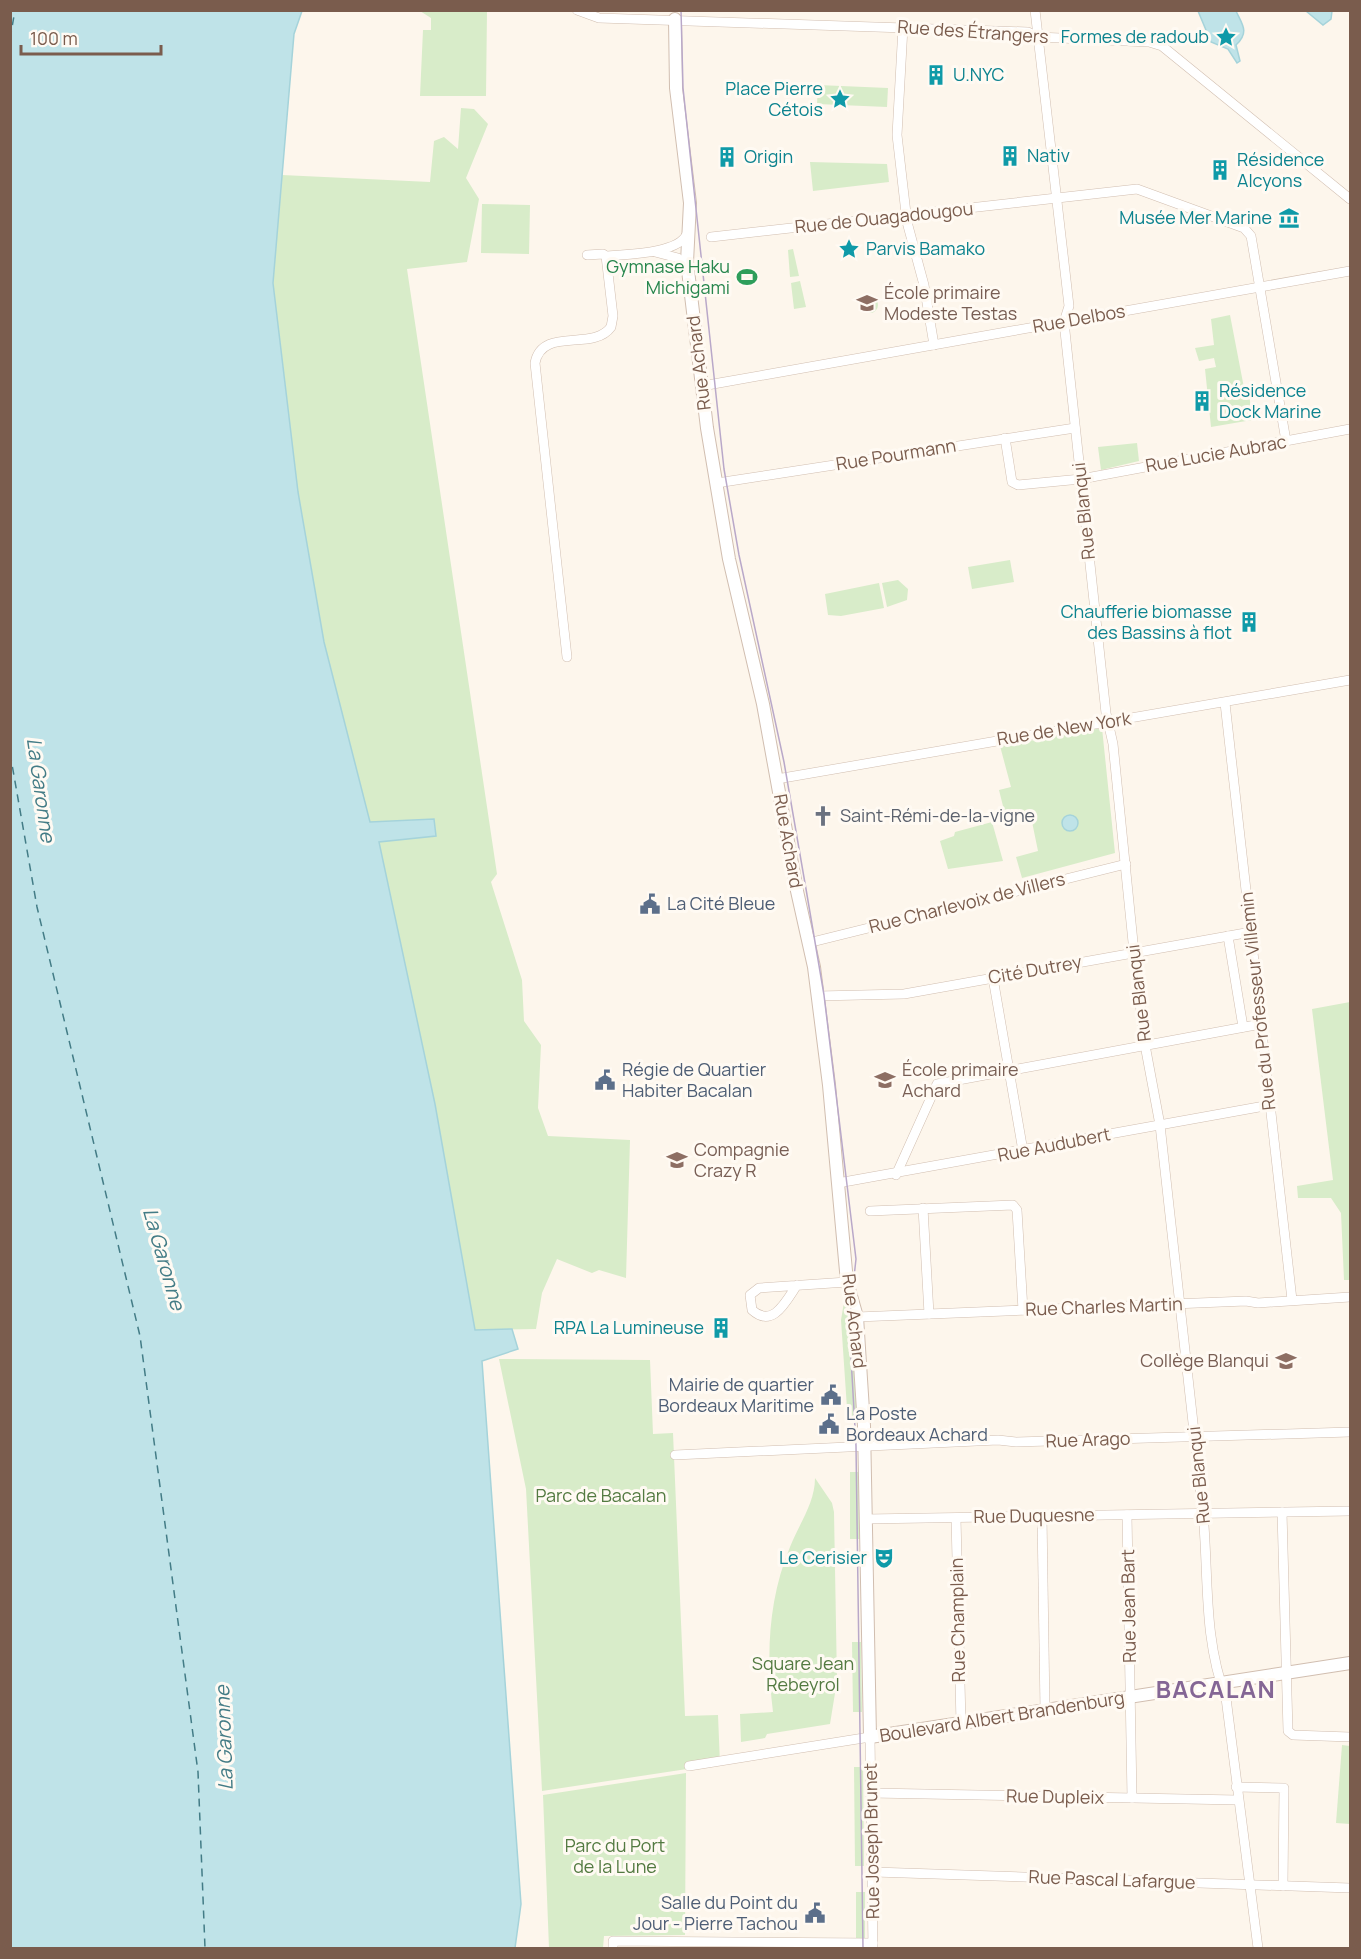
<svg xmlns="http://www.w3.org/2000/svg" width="1361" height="1959" font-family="Manrope,sans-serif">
<rect width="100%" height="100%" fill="#fdf6ec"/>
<g fill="#d8ecc9">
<path d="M420,11H487L486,96H420L423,30H431V18Z"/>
<path d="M818,85L888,88L887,107L817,104Z"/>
<path d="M461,108L474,109L488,124L466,178L479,199L467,262L407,269L497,874L491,882L522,980L524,1021L541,1045L538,1108L548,1136L630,1140L626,1278L599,1270L592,1273L557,1259L542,1293L536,1329L475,1330L435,1104L379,842L435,836L434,819L370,822L324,642L298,492L273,283L282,175L430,182L434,141L444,137L458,149Z"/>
<path d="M810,162L887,164L889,182L813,191Z"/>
<path d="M482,204L530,205L529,254L481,253Z"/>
<path d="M793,249L799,276L790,277L788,250Z"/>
<path d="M800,281L806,307L794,309L791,283Z"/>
<circle cx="870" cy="305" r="8"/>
<path d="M1230,315L1245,393L1249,392L1252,420L1211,427L1205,369L1216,367L1214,358L1199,361L1195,348L1214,345L1211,319Z"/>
<path d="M1137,443L1139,461L1101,470L1098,447Z"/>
<path d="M1010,560L1014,582L972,589L968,567Z"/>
<path d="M898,580L908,589L907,600L887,607L882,583Z"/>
<path d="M879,583L884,608L841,616L828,615L825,594Z"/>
<path d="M1102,728L1115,853L1022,878L1016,857L1038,851L1031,817L1007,822L999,790L1011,787L1000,746Z"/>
<path d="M992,822L1003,861L948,869L940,841L954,836L955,832Z"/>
<path d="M1350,1002V1280H1344L1341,1213L1331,1198H1298L1297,1186L1333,1180L1312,1009Z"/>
<path d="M845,1296L853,1308L851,1321L858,1423H848L841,1320Z"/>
<path d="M499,1359L650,1360L653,1434L673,1433L685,1716L718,1715L720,1764L542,1791L526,1489Z"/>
<path d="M850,1472H859L860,1539H850Z"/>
<path d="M815,1478L832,1503L834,1512L837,1681L830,1724L767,1734L765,1738L741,1742L740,1714L773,1712C766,1656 768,1600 790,1547C799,1524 815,1503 815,1478Z"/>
<path d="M852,1642H861L862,1712H853Z"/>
<path d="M1342,1745L1350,1746V1824L1336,1823Z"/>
<path d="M854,1767H863L864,1866H855Z"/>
<path d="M686,1773L685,1935L604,1936L603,1948H549L543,1795Z"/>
<rect x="856" y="1892" width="9" height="46"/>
</g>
<g fill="#bfe3e8" stroke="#a5d3da" stroke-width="1.5">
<path d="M11,10L302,11L294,34L273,283L298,492L324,642L370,822L434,819L436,836L379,842L435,1104L475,1330L512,1329L518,1349L482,1361L521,1904L515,1948H11Z"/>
<path d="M1198,11H1236C1242,24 1250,32 1236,45L1240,61L1237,63L1228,49L1211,42Z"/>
<path d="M1306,11H1332L1331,19L1323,25Z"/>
<circle cx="1070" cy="823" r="8"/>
</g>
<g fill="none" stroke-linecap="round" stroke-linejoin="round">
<g stroke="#437c86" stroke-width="1.5" stroke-dasharray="8 6" stroke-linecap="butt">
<path d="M10,39L15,10"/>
<path d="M10,753L37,907L140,1336L198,1772L205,1948"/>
</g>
<g stroke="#d1beb0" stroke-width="10">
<g id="minor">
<path d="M577,10L599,18L1028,32L1038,37L1149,42L1162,46L1350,199"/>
<path d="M1035,10L1069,306L1064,322L1106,713L1113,744L1134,952L1145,1045L1160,1125L1203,1513C1209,1577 1203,1638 1226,1698L1258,1948"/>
<path d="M903,27L897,135L907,222L924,285L934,345"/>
<path d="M711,237L1137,189L1244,228L1251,236L1286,441"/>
<path d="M655,252L678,258L687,268"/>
<path d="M587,255L603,254L606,256C626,254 678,254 687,234"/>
<path d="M702,386L1350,271"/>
<path d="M1005,438L1012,482L1018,485L1081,479L1350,429"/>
<path d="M717,483L1075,428"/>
<path d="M567,657L535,363C542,326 593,352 611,327L613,316L606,256"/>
<path d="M1225,703L1292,1300"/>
<path d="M777,779L1350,680"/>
<path d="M1228,936L1243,1027"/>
<path d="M808,943L1126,864"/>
<path d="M993,978L1023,1151"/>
<path d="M818,996L904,994L1251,932"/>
<path d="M896,1175L937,1084L1261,1024"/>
<path d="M838,1183L1270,1105"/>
<path d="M923,1208L929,1314"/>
<path d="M870,1211L1013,1205L1017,1210L1023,1310"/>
<path d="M797,1285C786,1301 773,1329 752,1310L750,1295L759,1288L847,1282"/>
<path d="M857,1317L1246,1301L1258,1303L1350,1297"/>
<path d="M675,1455L998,1440L1016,1442L1350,1432"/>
<path d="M1282,1512L1288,1731L1293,1735L1350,1737"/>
<path d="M1127,1515L1132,1798"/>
<path d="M1042,1516L1045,1710"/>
<path d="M956,1518L961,1723"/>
<path d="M866,1519L1350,1511"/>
<path d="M689,1766L870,1737L873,1948"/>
<path d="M1236,1787L1284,1788L1283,1886"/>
<path d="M872,1793L1238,1800"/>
<path d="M874,1872L1350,1888"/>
<path d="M613,1948V1941L873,1943"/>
</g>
</g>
<g stroke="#d1beb0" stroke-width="14">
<path id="tertiary" d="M675,19L676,88L690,203L687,262L707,428L729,559L763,704L797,891L814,967L829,1085L847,1282L857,1317L864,1426L870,1737L1350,1663"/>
</g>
<use href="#minor" stroke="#fff" stroke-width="9"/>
<use href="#tertiary" stroke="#fff" stroke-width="12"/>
<path stroke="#b9a8c9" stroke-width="1.5" d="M681,10L683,88L724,469L739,555L784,762L806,889L824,995L856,1259L849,1322L856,1446L863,1948"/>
</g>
<defs>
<g id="sight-bare" transform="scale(1.62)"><path d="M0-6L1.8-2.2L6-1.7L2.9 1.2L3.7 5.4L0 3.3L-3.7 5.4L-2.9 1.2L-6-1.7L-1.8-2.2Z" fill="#0f9aa8" stroke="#fffaf3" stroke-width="2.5" paint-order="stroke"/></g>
<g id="building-bare" transform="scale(1.62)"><path d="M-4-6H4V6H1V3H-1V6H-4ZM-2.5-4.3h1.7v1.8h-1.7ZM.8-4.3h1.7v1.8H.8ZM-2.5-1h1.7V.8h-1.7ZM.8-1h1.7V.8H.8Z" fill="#0f9aa8" stroke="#fffaf3" stroke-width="2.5" paint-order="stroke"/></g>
<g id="museum-bare" transform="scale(1.62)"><path d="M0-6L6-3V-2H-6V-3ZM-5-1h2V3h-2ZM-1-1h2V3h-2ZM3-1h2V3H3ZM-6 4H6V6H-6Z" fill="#0f9aa8" stroke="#fffaf3" stroke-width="2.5" paint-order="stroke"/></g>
<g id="stadium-bare" transform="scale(1.62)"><path d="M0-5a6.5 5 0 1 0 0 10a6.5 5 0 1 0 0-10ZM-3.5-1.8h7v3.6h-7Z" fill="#2e9e5b" stroke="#fffaf3" stroke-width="2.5" paint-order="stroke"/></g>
<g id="school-bare" transform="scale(1.62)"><path d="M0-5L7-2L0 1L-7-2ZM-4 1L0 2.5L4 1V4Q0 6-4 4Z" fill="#8d6e63" stroke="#fffaf3" stroke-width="2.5" paint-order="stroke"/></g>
<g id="church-bare" transform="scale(1.62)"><path d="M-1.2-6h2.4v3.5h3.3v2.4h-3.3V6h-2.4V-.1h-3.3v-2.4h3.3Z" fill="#6b7280" stroke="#fffaf3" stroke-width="2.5" paint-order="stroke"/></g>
<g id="civic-bare" transform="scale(1.62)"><path d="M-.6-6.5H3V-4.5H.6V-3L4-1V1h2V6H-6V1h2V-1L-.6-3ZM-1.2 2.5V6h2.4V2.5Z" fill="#5c6f8a" stroke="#fffaf3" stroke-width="2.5" paint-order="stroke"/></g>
<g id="theatre-bare" transform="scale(1.62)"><path d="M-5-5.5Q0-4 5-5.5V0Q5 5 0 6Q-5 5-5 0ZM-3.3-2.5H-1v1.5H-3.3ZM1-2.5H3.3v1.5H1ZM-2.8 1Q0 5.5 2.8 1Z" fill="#0f9aa8" stroke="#fffaf3" stroke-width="2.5" paint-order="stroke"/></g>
</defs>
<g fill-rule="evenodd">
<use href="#sight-bare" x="1226" y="37"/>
<use href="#building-bare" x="936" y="75"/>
<use href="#sight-bare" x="840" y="99"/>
<use href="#building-bare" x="1010" y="156"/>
<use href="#building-bare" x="727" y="157"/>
<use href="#building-bare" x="1220" y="170"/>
<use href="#museum-bare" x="1289" y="218"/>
<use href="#sight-bare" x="849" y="249"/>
<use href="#stadium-bare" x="747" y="277"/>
<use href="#school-bare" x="867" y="303"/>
<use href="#building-bare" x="1202" y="401"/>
<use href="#building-bare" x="1249" y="622"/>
<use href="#church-bare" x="823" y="816"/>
<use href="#civic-bare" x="650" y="904"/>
<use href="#civic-bare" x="605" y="1080"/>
<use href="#school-bare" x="885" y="1080"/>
<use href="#school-bare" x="677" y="1160"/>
<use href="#building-bare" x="721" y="1328"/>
<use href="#school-bare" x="1286" y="1361"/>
<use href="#civic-bare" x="831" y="1395"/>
<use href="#civic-bare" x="829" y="1424"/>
<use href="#theatre-bare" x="884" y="1558"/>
<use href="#civic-bare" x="815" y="1913"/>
</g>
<g text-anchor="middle" stroke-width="6" stroke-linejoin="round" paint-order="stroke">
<g font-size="18" fill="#7a5c4d" stroke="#fffaf3">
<text transform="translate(973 32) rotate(4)" y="6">Rue des Étrangers</text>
<text transform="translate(884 218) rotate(-6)" y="6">Rue de Ouagadougou</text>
<text transform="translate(1079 319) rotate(-10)" y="6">Rue Delbos</text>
<text transform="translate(699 363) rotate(-97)" y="6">Rue Achard</text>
<text transform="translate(1216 454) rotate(-10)" y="6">Rue Lucie Aubrac</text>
<text transform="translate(896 455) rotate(-9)" y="6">Rue Pourmann</text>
<text transform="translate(1084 511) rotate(-96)" y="6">Rue Blanqui</text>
<text transform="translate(1064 729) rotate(-9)" y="6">Rue de New York</text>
<text transform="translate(788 841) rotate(80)" y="6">Rue Achard</text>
<text transform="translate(967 903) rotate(-14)" y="6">Rue Charlevoix de Villers</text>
<text transform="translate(1035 970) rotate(-10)" y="6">Cité Dutrey</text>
<text transform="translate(1139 993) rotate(-97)" y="6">Rue Blanqui</text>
<text transform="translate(1258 1001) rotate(-96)" y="6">Rue du Professeur Villemin</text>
<text transform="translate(1054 1145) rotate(-11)" y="6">Rue Audubert</text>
<text transform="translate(1104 1307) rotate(-2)" y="6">Rue Charles Martin</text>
<text transform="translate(854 1321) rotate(83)" y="6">Rue Achard</text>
<text transform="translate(1088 1440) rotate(-2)" y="6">Rue Arago</text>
<text transform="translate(1199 1475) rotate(-96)" y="6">Rue Blanqui</text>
<text transform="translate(1034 1516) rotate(-1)" y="6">Rue Duquesne</text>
<text transform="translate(1129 1606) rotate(-91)" y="6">Rue Jean Bart</text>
<text transform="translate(958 1620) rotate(-91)" y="6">Rue Champlain</text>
<text transform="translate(1002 1717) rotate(-9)" y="6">Boulevard Albert Brandenburg</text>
<text transform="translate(1055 1797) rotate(1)" y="6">Rue Dupleix</text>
<text transform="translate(872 1841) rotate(-91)" y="6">Rue Joseph Brunet</text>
<text transform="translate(1112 1880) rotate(2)" y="6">Rue Pascal Lafargue</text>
</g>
<g font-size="18" fill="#0d838f" stroke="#fffaf3" text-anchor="end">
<text x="1209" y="43">Formes de radoub</text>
<text x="953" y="81" text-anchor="start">U.NYC</text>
<text x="823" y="95">Place Pierre<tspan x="823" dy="21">Cétois</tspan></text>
<text x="1027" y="162" text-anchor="start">Nativ</text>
<text x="744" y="163" text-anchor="start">Origin</text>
<text x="1237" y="166" text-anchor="start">Résidence<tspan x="1237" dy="21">Alcyons</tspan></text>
<text x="1272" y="224">Musée Mer Marine</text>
<text x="866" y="255" text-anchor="start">Parvis Bamako</text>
<text x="1219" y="397" text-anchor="start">Résidence<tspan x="1219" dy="21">Dock Marine</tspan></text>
<text x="1232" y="618">Chaufferie biomasse<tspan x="1232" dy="21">des Bassins à flot</tspan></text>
<text x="704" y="1334">RPA La Lumineuse</text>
<text x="867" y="1564">Le Cerisier</text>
</g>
<g font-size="18" fill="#27864d" stroke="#fffaf3" text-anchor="end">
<text x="730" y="273">Gymnase Haku<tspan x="730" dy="21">Michigami</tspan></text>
</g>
<g font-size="18" fill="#785e54" stroke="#fffaf3" text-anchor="start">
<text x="884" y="299">École primaire<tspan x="884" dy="21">Modeste Testas</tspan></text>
<text x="902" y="1076">École primaire<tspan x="902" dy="21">Achard</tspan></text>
<text x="694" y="1156">Compagnie<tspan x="694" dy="21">Crazy R</tspan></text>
<text x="1269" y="1367" text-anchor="end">Collège Blanqui</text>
</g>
<g font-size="18" fill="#5b616d" stroke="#fffaf3" text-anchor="start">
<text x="840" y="822">Saint-Rémi-de-la-vigne</text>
</g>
<g font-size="18" fill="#4e5e75" stroke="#fffaf3" text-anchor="start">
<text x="667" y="910">La Cité Bleue</text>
<text x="622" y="1076">Régie de Quartier<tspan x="622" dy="21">Habiter Bacalan</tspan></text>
<text x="814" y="1391" text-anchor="end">Mairie de quartier<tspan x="814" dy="21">Bordeaux Maritime</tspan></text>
<text x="846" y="1420">La Poste<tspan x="846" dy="21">Bordeaux Achard</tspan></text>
<text x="798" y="1909" text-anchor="end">Salle du Point du<tspan x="798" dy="21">Jour - Pierre Tachou</tspan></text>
</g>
<g font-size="18" fill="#537a41" stroke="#fffaf3">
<text x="601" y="1502">Parc de Bacalan</text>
<text x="803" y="1670">Square Jean<tspan x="803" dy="21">Rebeyrol</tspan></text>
<text x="615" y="1852">Parc du Port<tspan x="615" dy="21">de la Lune</tspan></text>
</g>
<g font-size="20" font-style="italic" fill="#437c86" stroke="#fffaf3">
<text transform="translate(41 790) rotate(82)" y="7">La Garonne</text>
<text transform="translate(164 1259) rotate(74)" y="7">La Garonne</text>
<text transform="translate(224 1738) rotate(-92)" y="7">La Garonne</text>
</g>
<g font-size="24" font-weight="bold" letter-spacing="1.5" fill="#846695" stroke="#fffaf3">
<text x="1216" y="1698">BACALAN</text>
</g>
</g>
<rect width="1361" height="1959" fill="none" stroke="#7a5c4d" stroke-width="24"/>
<path d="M21 45v9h140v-9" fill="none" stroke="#7a5c4d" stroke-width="3"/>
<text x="30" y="45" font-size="18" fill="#7a5c4d" stroke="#fffaf3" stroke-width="4.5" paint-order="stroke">100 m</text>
</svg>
